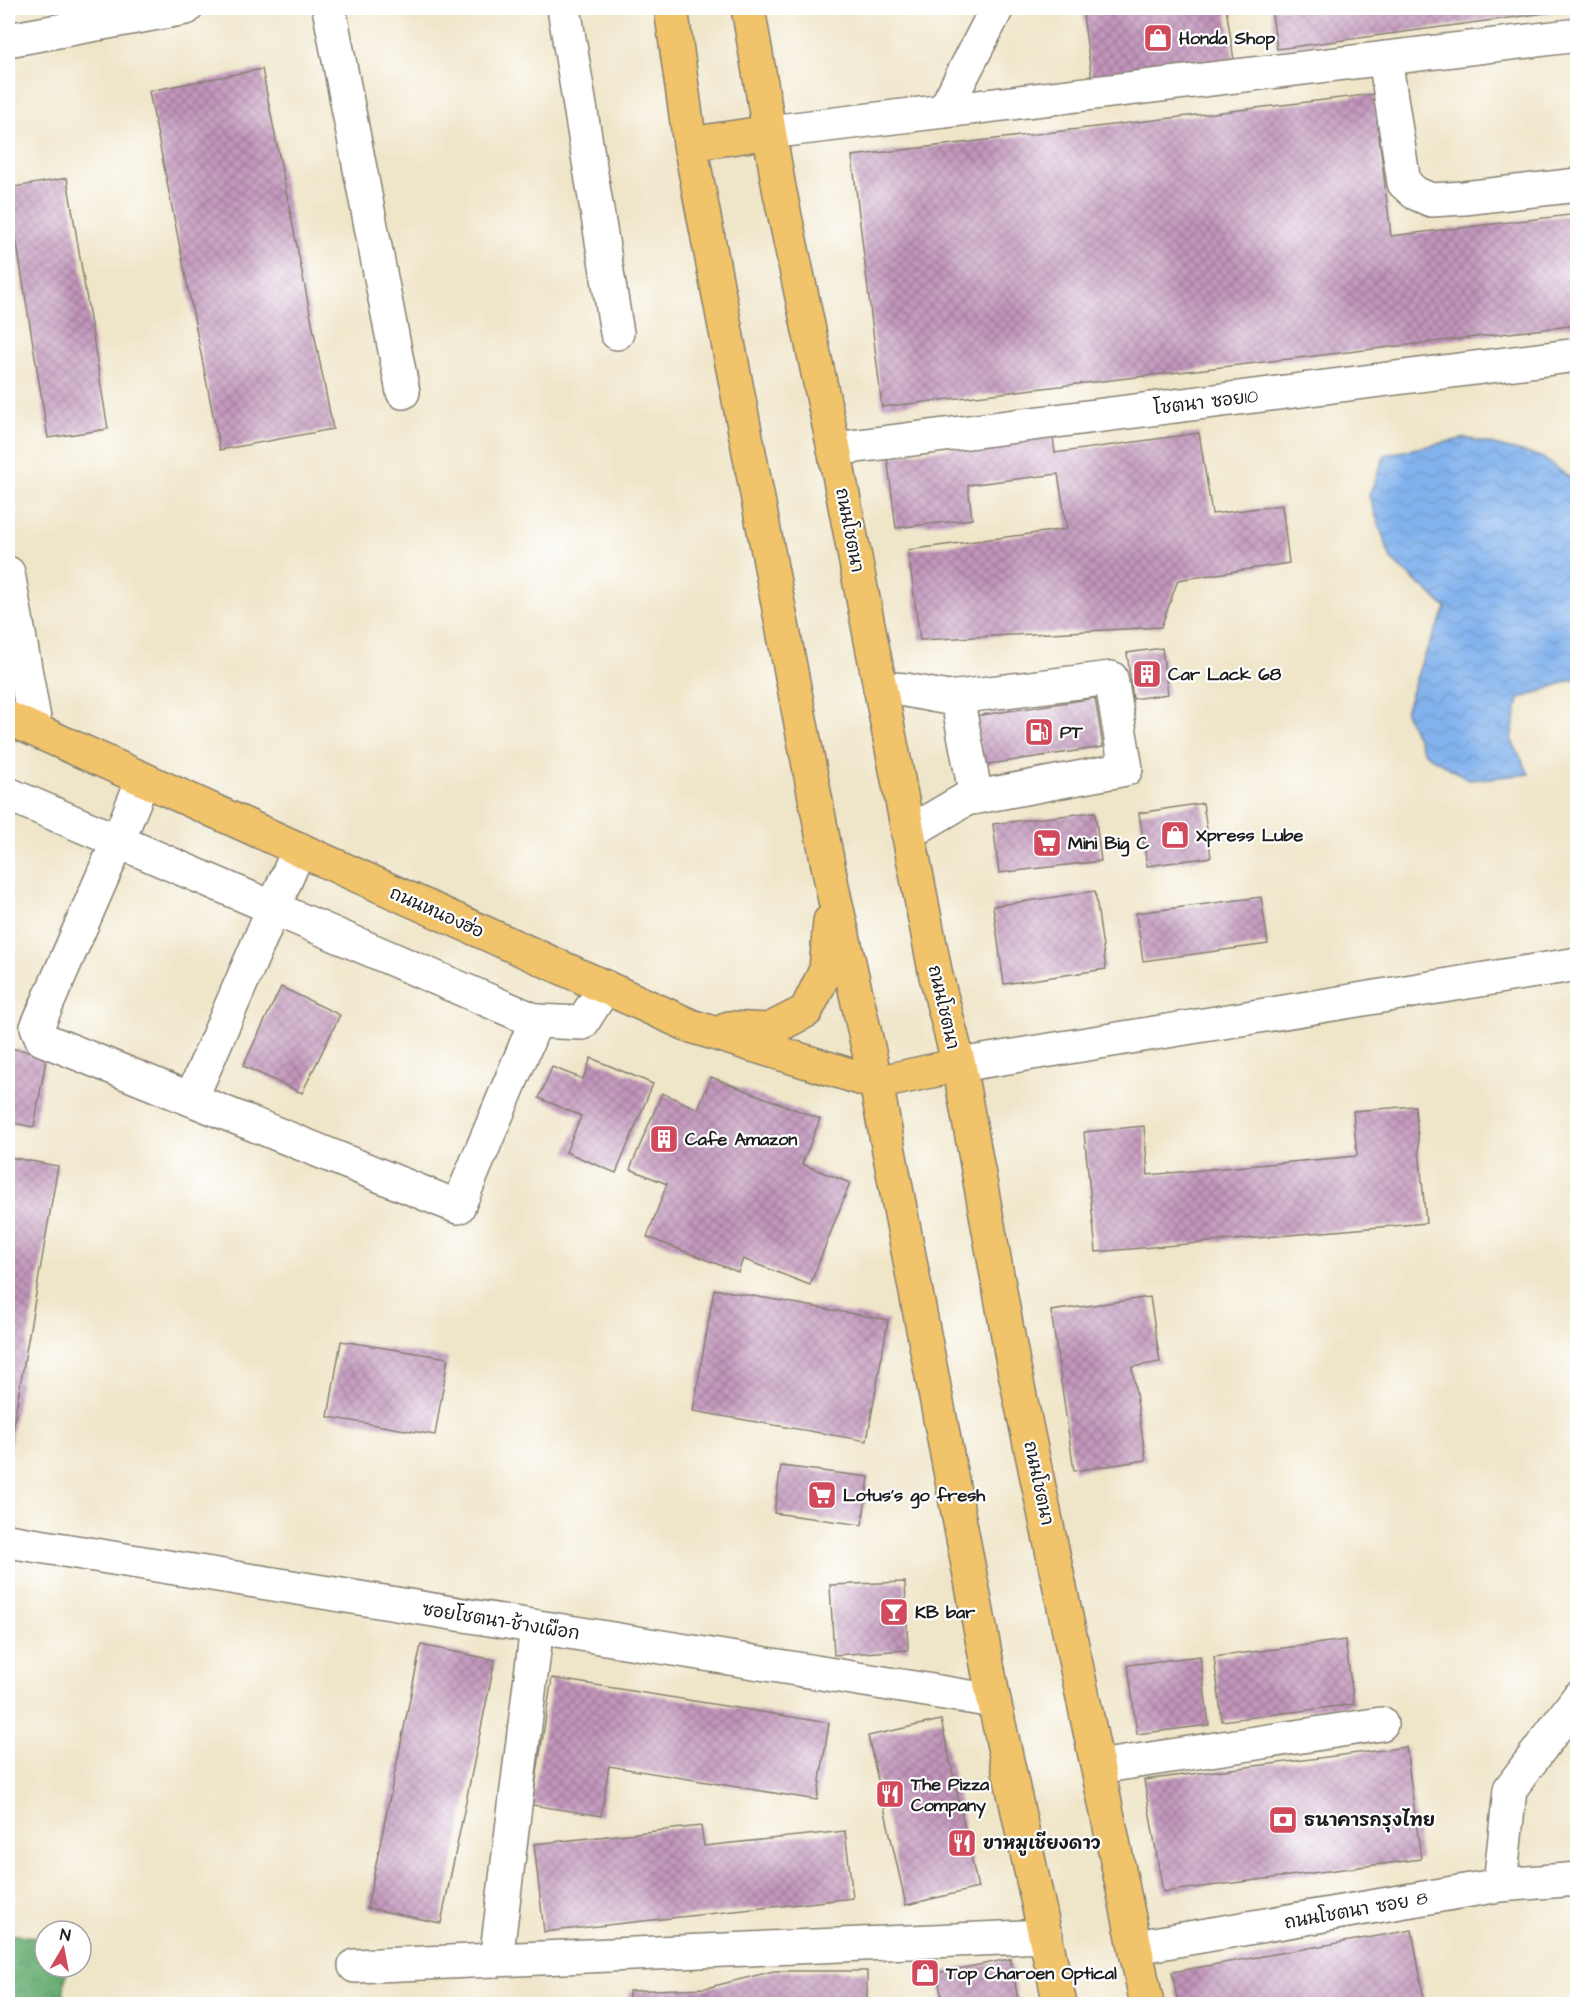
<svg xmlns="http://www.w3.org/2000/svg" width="1585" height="2012" font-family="'Architects Daughter','Playpen Sans Thai',sans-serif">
<defs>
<pattern id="forest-crowns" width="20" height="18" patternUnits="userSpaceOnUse" patternTransform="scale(1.5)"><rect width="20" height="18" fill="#66ac71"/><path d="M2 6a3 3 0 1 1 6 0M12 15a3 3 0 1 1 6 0" fill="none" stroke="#538b5c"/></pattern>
<pattern id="water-waves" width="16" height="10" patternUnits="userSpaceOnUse" patternTransform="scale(1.5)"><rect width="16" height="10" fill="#82b2ed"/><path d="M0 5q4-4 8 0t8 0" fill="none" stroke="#7098cb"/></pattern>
<pattern id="building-cross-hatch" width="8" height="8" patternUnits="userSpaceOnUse" patternTransform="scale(1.5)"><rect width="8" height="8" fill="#c296bc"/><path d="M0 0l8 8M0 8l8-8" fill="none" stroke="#9d7a98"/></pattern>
</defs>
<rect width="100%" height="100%" fill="#fff"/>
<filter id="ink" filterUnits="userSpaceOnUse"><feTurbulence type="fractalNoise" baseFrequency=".0167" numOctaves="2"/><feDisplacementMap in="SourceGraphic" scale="12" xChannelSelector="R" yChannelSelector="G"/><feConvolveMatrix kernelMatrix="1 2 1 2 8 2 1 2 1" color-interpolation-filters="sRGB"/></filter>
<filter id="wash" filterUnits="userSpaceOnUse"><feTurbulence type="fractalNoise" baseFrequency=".008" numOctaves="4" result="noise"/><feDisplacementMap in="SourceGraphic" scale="24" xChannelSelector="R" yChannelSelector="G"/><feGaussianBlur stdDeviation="1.35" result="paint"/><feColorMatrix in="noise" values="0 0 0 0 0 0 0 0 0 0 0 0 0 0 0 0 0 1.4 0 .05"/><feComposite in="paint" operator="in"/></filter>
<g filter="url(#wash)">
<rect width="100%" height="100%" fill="#efe5c8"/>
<path fill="url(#forest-crowns)" stroke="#416446" stroke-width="1.5" d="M8,1934L45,1938V1967H67L62,2004H8Z"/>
<path fill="url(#water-waves)" stroke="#4f6784" stroke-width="1.5" d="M1466,438L1541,457L1577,483V678L1519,699L1511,739L1529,774L1470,780L1424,753L1405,712L1423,658L1446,608L1391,559L1369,496L1385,455Z"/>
<g id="blocks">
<g fill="url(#building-cross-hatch)">
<path d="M1136,8H1226L1234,60L1092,80L1083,15Z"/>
<path d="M1271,8H1575V9L1277,49Z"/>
<path d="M262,69L333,429L220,450L149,91Z"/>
<path d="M1374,94L1391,236L1578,214V325L882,407L852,156Z"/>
<path d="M67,178L108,429L48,438L8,188Z"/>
<path d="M1199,433L1212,514L1282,505L1289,563L1178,580L1161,627L920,640L908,550L1067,529L1058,474L968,485L972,519L896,528L887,456L1053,436L1055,453Z"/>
<path d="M1162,648L1168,694L1133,699L1127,653Z"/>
<path d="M1095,698L1103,747L983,765L975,716Z"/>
<path d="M1203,803L1211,857L1147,866L1139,813Z"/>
<path d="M1095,812L1101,861L999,873L993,824Z"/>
<path d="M1095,891L1106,969L1004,984L993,906Z"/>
<path d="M1261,897L1268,944L1143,961L1136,913Z"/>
<path d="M281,987L340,1015L302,1093L243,1066Z"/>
<path d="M8,1048L47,1054L34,1127L8,1122Z"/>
<path d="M591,1058L653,1084L616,1173L566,1152L581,1116L539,1098L552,1067L583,1079Z"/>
<path d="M711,1077L820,1119L802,1164L850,1183L810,1285L743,1259L738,1272L647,1237L667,1184L630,1169L662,1093L698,1109Z"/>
<path d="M1415,1106L1426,1223L1096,1252L1084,1132L1144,1126L1148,1175L1357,1156L1353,1111Z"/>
<path d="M8,1157L58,1166L9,1450H8Z"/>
<path d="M714,1289L888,1320L867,1441L693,1411Z"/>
<path d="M1150,1297L1160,1362L1132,1367L1146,1460L1074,1471L1051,1311Z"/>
<path d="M341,1341L448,1358L435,1435L328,1417Z"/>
<path d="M781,1466L869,1477L862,1525L774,1513Z"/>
<path d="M905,1582L908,1650L834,1655L830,1585Z"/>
<path d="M1345,1640L1354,1704L1222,1721L1214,1657Z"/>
<path d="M421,1645L495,1660L441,1923L367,1908Z"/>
<path d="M1200,1656L1209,1725L1137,1734L1128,1665Z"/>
<path d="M552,1678L829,1723L817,1800L609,1766L601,1816L532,1805Z"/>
<path d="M941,1720L978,1888L906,1905L868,1736Z"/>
<path d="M1406,1747L1421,1859L1163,1892L1144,1780Z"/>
<path d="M701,1826L704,1846L845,1831L853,1898L544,1932L534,1844Z"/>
<path d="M1412,1930L1425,2004H1178L1172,1972Z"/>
<path d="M1010,1959L1019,2004H943L937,1973Z"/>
<path d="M774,1971H867V2004H629V1991L706,1988Z"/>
</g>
</g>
</g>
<g filter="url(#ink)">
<use href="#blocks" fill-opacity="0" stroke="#868072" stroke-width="1.5"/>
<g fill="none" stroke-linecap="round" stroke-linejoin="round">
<g stroke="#868072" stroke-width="36">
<g id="minor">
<path d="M329,8L403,392"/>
<path d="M564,8L617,333"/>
<path d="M8,40L186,8"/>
<path d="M1385,58L1404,183L1415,193L1431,200L1464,198L1578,185"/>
<path d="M944,111L997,8"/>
<path d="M769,132L1578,35"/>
<path d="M834,449L1578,355"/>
<path d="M8,573L36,730"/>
<path d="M880,688L906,690L948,698L1111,678L1126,769L966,799L908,833"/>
<path d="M957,697L976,797"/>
<path d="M143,779L118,841L37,1027L42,1039L458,1207L536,1021"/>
<path d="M8,794L536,1021L582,1023L605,987"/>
<path d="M959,1065L1578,964"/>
<path d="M191,1099L299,849"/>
<path d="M8,1541L994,1701"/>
<path d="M1098,1767L1381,1724"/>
<path d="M1500,1885L1510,1789L1578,1698"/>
<path d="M1136,1947L1500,1885L1578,1879"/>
<path d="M496,1960L537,1627"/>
<path d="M355,1966L1046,1936"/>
</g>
</g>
<g stroke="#868072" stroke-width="36">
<g id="major">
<path d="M671,8L690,144L833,891L876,1083L994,1701L1060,2004"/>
<path d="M748,8L779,188L834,449L936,976L959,1065L1013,1363L1147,2004"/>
<path d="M690,144L769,132"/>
<path d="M8,718L691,1026L876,1083L959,1065"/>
<path d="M729,1028L769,1030L806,1011L826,970L830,921"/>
</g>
</g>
<use href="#minor" stroke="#fff" stroke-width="33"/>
<use href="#major" stroke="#f1c36a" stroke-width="33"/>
</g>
</g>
<defs>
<g id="shop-square" transform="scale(1.5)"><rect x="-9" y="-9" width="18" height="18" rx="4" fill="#d1495b" stroke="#fff"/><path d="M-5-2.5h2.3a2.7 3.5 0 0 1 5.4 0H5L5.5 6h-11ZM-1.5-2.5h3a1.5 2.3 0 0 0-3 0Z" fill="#fff"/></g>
<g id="building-square" transform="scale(1.5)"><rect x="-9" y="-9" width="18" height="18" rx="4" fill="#d1495b" stroke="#fff"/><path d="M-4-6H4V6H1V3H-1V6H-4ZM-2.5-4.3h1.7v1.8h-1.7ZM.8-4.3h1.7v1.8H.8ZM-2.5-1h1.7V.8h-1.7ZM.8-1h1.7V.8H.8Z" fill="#fff"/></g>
<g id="fuel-square" transform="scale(1.5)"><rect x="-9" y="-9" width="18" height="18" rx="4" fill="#d1495b" stroke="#fff"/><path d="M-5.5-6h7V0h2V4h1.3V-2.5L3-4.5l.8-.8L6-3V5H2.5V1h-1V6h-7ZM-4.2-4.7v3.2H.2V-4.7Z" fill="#fff"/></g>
<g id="supermarket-square" transform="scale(1.5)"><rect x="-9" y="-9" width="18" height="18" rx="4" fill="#d1495b" stroke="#fff"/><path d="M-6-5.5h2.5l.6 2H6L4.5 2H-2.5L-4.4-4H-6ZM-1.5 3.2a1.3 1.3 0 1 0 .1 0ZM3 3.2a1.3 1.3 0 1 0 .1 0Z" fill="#fff"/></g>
<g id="bar-square" transform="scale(1.5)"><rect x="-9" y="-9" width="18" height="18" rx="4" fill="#d1495b" stroke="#fff"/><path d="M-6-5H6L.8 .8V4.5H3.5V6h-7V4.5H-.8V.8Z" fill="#fff"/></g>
<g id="restaurant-square" transform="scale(1.5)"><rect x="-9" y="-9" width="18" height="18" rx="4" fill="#d1495b" stroke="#fff"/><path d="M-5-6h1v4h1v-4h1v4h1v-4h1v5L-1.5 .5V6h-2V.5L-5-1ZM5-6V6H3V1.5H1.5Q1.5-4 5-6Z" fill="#fff"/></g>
<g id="bank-square" transform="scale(1.5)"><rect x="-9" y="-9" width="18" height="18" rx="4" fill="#d1495b" stroke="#fff"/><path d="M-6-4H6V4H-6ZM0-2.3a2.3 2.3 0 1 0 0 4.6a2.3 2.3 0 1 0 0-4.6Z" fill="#fff"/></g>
</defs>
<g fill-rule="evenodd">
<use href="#shop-square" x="1158" y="38"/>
<use href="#building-square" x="1147" y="674"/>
<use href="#fuel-square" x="1039" y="732"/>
<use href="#shop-square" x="1175" y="835"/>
<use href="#supermarket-square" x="1047" y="843"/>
<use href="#building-square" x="664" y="1139"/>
<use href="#supermarket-square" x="822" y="1495"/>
<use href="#bar-square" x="894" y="1612"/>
<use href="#restaurant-square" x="890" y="1794"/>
<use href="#bank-square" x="1283" y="1820"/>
<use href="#restaurant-square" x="962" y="1843"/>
<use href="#shop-square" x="925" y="1973"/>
</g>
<g text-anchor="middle" stroke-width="4.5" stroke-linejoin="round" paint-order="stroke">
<g font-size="18" font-weight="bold" fill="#1c1c1c" stroke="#fff" text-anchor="start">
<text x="1179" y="44">Honda Shop</text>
<text x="1168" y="680">Car Lack 68</text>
<text x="1060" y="738">PT</text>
<text x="1196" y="841">Xpress Lube</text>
<text x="1068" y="849">Mini Big C</text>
<text x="685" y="1145">Cafe Amazon</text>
<text x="843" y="1501">Lotus's go fresh</text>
<text x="915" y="1618">KB bar</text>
<text x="911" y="1790">The Pizza<tspan x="911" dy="21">Company</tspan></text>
<text x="1304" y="1826">ธนาคารกรุงไทย</text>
<text x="983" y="1849">ขาหมูเชียงดาว</text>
<text x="946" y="1979">Top Charoen Optical</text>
</g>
<g font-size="18" fill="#1c1c1c" stroke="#fff">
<text transform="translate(1206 402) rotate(-7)" y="6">โชตนา ซอย10</text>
<text transform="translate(850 530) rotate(79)" y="6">ถนนโชตนา</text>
<text transform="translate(437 912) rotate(24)" y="6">ถนนหนองฮ่อ</text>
<text transform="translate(944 1007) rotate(77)" y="6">ถนนโชตนา</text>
<text transform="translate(1039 1483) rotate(78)" y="6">ถนนโชตนา</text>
<text transform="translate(501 1621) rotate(9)" y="6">ซอยโชตนา-ช้างเผือก</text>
<text transform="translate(1356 1910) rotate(-10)" y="6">ถนนโชตนา ซอย 8</text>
</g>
</g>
<rect width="1585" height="2012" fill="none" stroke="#fff" stroke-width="30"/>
<g transform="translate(63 1949) rotate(10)"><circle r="28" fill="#ffffff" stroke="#a4a4a4" stroke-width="1.5"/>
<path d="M0-4.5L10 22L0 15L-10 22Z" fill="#d1495b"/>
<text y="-9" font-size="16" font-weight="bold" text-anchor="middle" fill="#1c1c1c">N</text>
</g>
</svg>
